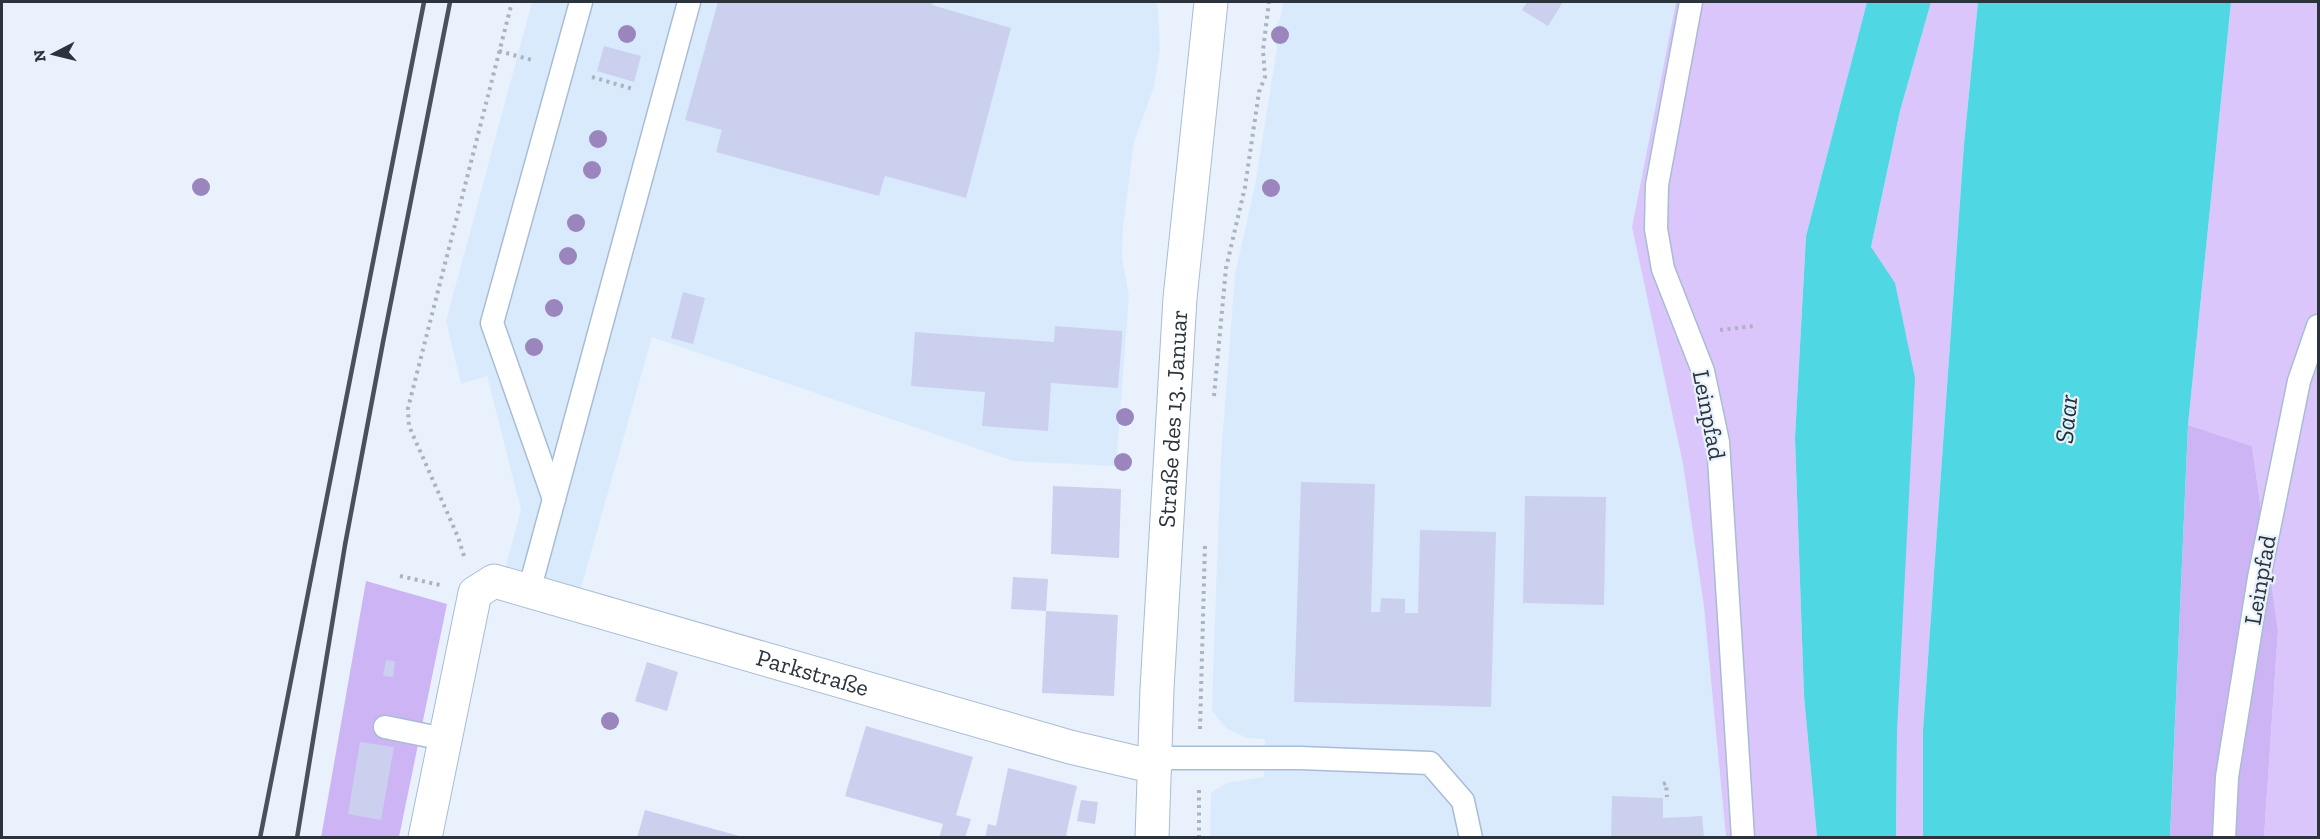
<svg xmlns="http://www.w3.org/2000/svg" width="2320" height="839" font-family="'Zilla Slab',serif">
<rect width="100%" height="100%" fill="#e9f2fc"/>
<g fill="#daeafd">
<path d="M532,2H1156L1158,8L1160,49L1154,87L1134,142L1123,228L1122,256L1129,296L1116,466L1013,461L652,337L581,588L506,566L521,509L487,376L461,384L446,321Z"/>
<path d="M1283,2H1676L1632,227L1683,464L1704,607L1726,837L1210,838L1211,793L1226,783L1264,777L1265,739L1247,738L1227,729L1212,711L1213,673L1221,455L1235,274L1255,185L1277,48L1272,34L1280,19Z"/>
</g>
<g fill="#dac6fb">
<path d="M1676,2H1867L1806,236L1795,438L1804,696L1817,837H1726L1704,607L1683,464L1632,227Z"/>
<path d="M1931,2H1978L1964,144L1923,730V837H1896L1897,731L1871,247L1900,111Z"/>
<path d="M2231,2H2318V837H2264L2278,630L2252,446L2188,425Z"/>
</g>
<g fill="#cdb4f5">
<path d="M2188,425L2252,446L2278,630L2264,837L2170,838Z"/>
<path d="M366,581L447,604L399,837L321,838Z"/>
</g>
<g fill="#4fd7e3">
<path d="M1867,2H1931L1900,111L1871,247L1895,283L1915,378L1897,731L1896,837H1817L1804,696L1795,438L1806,236Z"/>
<path d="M1978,2H2231L2188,425L2170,837H1923V730L1964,144Z"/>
</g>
<g fill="#cbd0ee">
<path d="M718,2H933L932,5L1011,28L966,198L885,176L879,196L716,152L722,130L685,120Z"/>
<path d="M1527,2H1563L1548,26L1522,10Z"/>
<path d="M604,46L641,56L634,82L597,71Z"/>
<path d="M683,292L705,298L693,344L671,338Z"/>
<path d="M1055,326L1122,331V338L1118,388L1051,383L1048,431L982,426L985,392L911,386L915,332L1054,342Z"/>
<path d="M1301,482L1375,484L1371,612H1380L1381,598L1405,599V613H1418L1420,530L1496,532L1491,707L1294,702Z"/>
<path d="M1053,486L1121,489L1119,558L1051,554Z"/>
<path d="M1525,496L1606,497L1604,605L1523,603Z"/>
<path d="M1013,577L1048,579L1046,611L1011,609Z"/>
<path d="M1046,611L1118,615L1114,696L1042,693Z"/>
<path d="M386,660L395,661L393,677L383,676Z"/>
<path d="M647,662L678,672L667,711L635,701Z"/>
<path d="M866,726L973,757L956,815L971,819L965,838H939L943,824L845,796Z"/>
<path d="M360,742L394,747L381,820L348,814Z"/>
<path d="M1008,768L1077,786L1066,835L1073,838H985L988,824L996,826Z"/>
<path d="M1612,796L1663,798V818L1702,816L1704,838H1611Z"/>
<path d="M1081,800L1098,802L1095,824L1077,821Z"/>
<path d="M645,810L743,837V838H637Z"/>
</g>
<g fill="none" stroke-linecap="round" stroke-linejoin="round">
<g stroke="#a8bcd4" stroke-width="25">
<g id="lane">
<path d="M1691,2L1657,185L1656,229L1663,269L1703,371L1718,442L1743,838"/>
<path d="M554,499L492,323L581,2"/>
<path d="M529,591L689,2"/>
<path d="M385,727L444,739"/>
<path d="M1155,758H1300L1430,763L1463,801L1471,838"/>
<path d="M2224,838L2227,777L2259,578L2299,381L2318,326"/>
</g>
</g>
<g stroke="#a8bcd4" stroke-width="35">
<g id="street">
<path id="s1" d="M425,838L475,593L494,581L1070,747L1155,767"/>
</g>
</g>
<g stroke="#a8bcd4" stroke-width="35">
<g id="primary">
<path id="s2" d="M1152,838L1157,689L1180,298L1211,2"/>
</g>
</g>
<g stroke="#abb4be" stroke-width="4" stroke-dasharray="3 4.5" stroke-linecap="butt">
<path d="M499,51L532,60"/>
<path d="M592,77L633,89"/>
<path d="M1720,330L1754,326"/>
<path d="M1214,396L1226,268L1245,187L1259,92L1265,77L1263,50L1269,2"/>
<path d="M464,556L458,537L409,426L408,408L512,2"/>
<path d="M400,576L440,585"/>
<path d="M1200,729L1205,544"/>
<path d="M1663,784L1666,783L1667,797"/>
<path d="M1199,838V787"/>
</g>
<use href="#lane" stroke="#fff" stroke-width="22"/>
<use href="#street" stroke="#fff" stroke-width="33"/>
<use href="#primary" stroke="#fff" stroke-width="33"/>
<g stroke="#49525b" stroke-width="4.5">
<path d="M260,838L424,2"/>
<path d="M297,838L345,545L383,342L450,2"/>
</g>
</g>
<g fill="#9a86bd">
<circle cx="627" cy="34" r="9"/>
<circle cx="1280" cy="35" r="9"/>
<circle cx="598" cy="139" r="9"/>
<circle cx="592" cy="170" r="9"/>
<circle cx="201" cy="187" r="9"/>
<circle cx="1271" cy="188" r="9"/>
<circle cx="576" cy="223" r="9"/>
<circle cx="568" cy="256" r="9"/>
<circle cx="554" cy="308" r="9"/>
<circle cx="534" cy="347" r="9"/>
<circle cx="1125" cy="417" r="9"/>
<circle cx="1123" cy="462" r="9"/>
<circle cx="610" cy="721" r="9"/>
</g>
<g text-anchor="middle" stroke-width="4.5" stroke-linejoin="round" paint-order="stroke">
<g font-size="24" fill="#2b343d" stroke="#e9f2fc">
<text transform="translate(1709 415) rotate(79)" y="8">Leinpfad</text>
<text dy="8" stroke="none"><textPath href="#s2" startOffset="420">Straße des 13. Januar</textPath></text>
<text transform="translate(2260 580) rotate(-80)" y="8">Leinpfad</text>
<text dy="8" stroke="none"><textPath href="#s1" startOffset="604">Parkstraße</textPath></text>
</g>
<g font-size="26" font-style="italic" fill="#1a3134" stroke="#e9f2fc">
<text transform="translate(2066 419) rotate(-84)" y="9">Saar</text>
</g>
</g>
<rect width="2320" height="839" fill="none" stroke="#2b343d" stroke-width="6"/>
<g transform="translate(54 54) rotate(263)" stroke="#e9f2fc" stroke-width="4.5" paint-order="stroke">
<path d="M0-4.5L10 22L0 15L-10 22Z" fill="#2b343d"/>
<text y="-9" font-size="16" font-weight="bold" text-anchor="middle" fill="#2b343d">N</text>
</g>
</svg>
